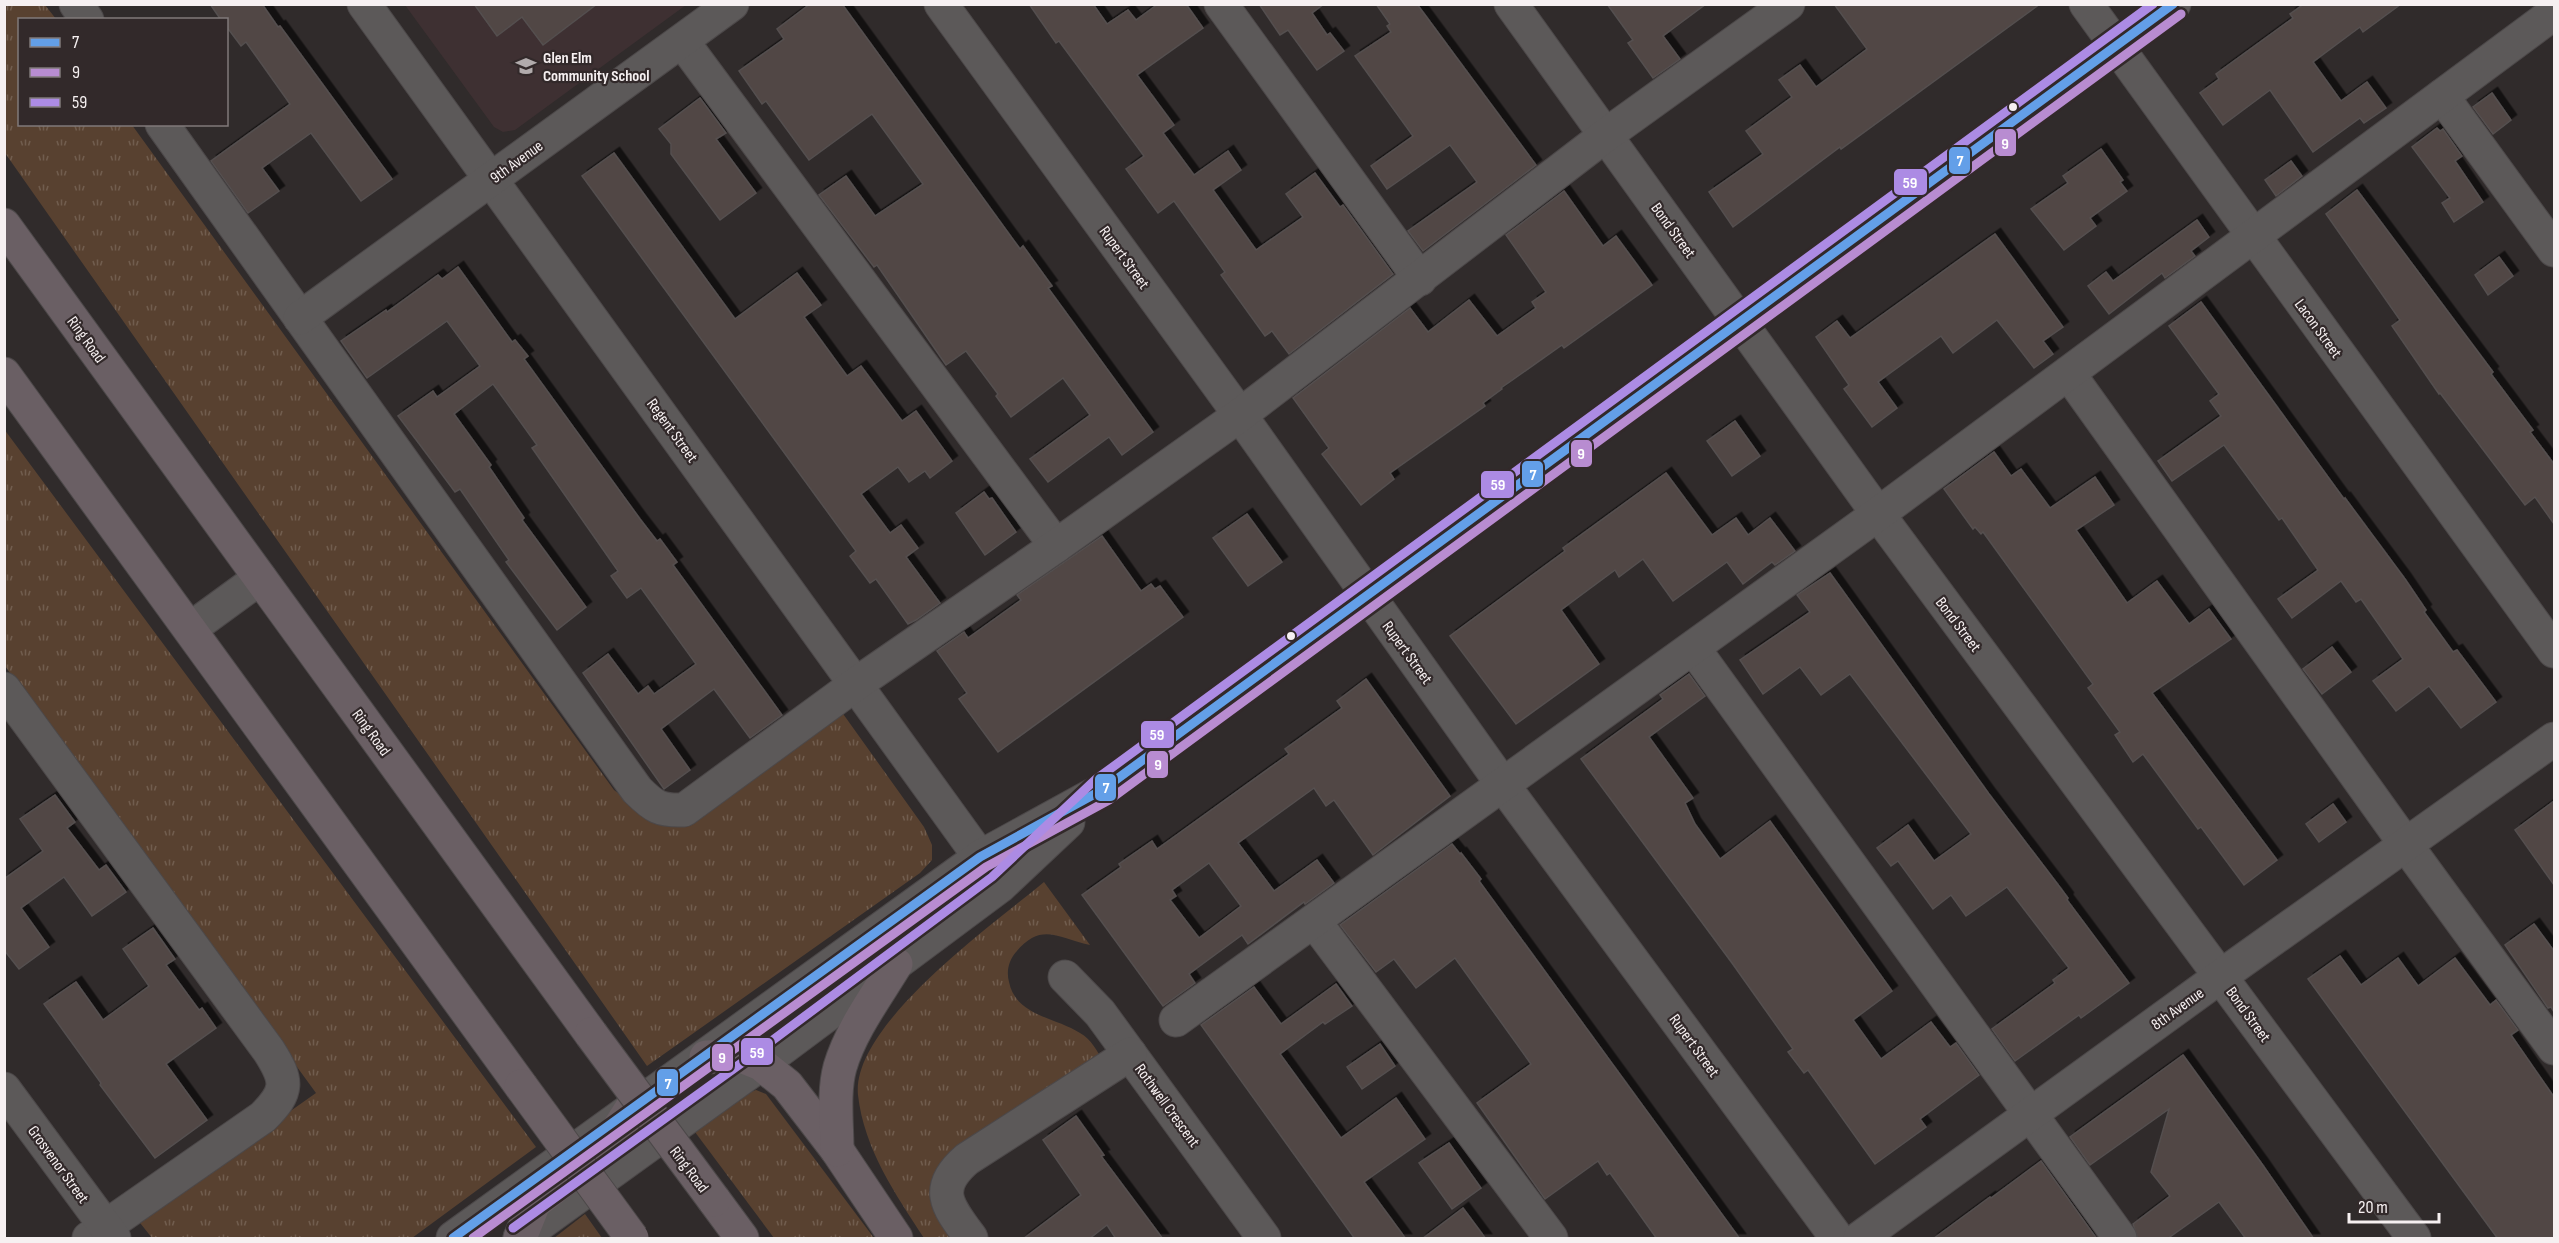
<svg xmlns="http://www.w3.org/2000/svg" width="2559" height="1243" font-family="'Sofia Sans Condensed',sans-serif">
<defs>
<pattern id="grass-tufts" width="24" height="20" patternUnits="userSpaceOnUse" patternTransform="scale(1.5)"><rect width="24" height="20" fill="#584130"/><path d="M3 7l-1-3M5 7V3M7 7l1-3M15 17l-1-3M17 17v-4M19 17l1-3" fill="none" stroke="#715d4e"/></pattern>
<filter id="shadow"><feDropShadow dx="5.5" dy="-5.5" stdDeviation="0" flood-color="#0009"/></filter>
</defs>
<rect width="100%" height="100%" fill="#302b2b"/>
<path fill="#3e3032" d="M405,5H686L515,130L503,132L494,127Z"/>
<g fill="url(#grass-tufts)">
<path d="M4,5H45L56,19L20,20V124L132,125L614,790L650,818L841,711L924,827L932,845V860L920,873L647,1066L5,153Z"/>
<path d="M4,429L536,1147L412,1238H152L137,1219L316,1093L5,666Z"/>
<path d="M1044,882L1090,945C1059,939 1042,921 1016,952C1009,960 1006,971 1009,982C1016,1016 1055,1017 1080,1033C1091,1039 1097,1051 1103,1061L951,1161L962,1238H924C896,1195 864,1149 858,1095C851,1025 994,924 1044,882Z"/>
<path d="M756,1090L766,1094L874,1238H774L695,1132L746,1094Z"/>
<path d="M585,1214L602,1238H554Z"/>
</g>
<g fill="#514745" stroke="#544f4f" stroke-width="1.5" fill-rule="evenodd" filter="url(#shadow)">
<path d="M210,4H262L278,27L280,26L392,179L361,201L311,133L262,168L279,191L248,213L211,161L290,104L246,42L241,46L226,26V20H221Z"/>
<path d="M474,4H597L543,45L522,17L497,36Z"/>
<path d="M810,4H842L1020,249L1023,246L1052,286L1048,288L1153,432L1122,455L1109,437L1048,482L1030,459L1090,415L1063,378L1011,417L996,396L998,394L966,351L946,365L877,265L874,267L819,195L846,176L875,216L923,184L872,114L809,160L766,101L762,104L739,71L784,39L777,29Z"/>
<path d="M1029,4H1093L1107,24L1128,10L1136,20L1158,4H1186L1203,28L1137,75L1174,125L1163,133L1194,175L1228,151L1241,170L1213,190L1256,250L1303,217L1286,194L1315,173L1340,207L1343,205L1393,274L1289,354L1272,331L1265,336L1221,275L1225,272L1174,201L1158,213L1126,169L1144,156L1059,41L1056,43Z"/>
<path d="M1259,4H1324L1312,13L1327,35L1330,33L1344,51L1317,70L1288,30L1280,35Z"/>
<path d="M1376,4H1417L1536,165L1423,251L1408,231L1477,182L1450,145L1387,189L1371,166L1413,136L1355,56L1391,32L1387,26L1390,24Z"/>
<path d="M1607,4H1706L1663,36L1680,59L1653,78L1628,43L1633,40Z"/>
<path d="M1834,4H2040L1841,149L1840,147L1733,227L1709,192L1763,154L1746,131L1792,97L1779,80L1800,65L1816,87L1867,49Z"/>
<path d="M2304,4H2401L2363,32L2360,27L2313,62L2341,101L2367,82L2386,108L2364,123L2360,118L2313,152L2270,90L2223,125L2200,93L2219,79L2216,74L2293,18L2290,14Z"/>
<path d="M2492,93L2511,120L2493,134L2473,107Z"/>
<path d="M700,98L726,133L716,139L756,193L720,220L671,154V144L659,129Z"/>
<path d="M2437,128L2440,131L2443,129L2462,156L2455,161L2483,202L2454,222L2442,203L2450,198L2412,147Z"/>
<path d="M2101,149L2123,180L2120,182L2127,191L2090,218L2096,226L2064,250L2031,209L2068,183L2063,176Z"/>
<path d="M614,153L735,319L797,273L821,305L804,317L847,376L861,366L902,421L916,411L952,461L930,478L925,471L909,482L898,467L861,494L890,533L901,525L918,548L906,557L940,603L916,620L908,624L876,579L870,583L850,556L856,551L582,176Z"/>
<path d="M2291,161L2302,176L2276,196L2265,180Z"/>
<path d="M2357,190L2493,372L2491,374L2533,430L2530,432L2554,464V524L2535,497L2525,505L2440,393L2439,394L2392,326L2400,320L2326,214Z"/>
<path d="M1564,191L1603,246L1616,236L1652,285L1564,348L1562,345L1501,388L1502,389L1483,403L1485,406L1390,473L1394,479L1361,505L1322,454L1329,448L1293,398L1410,308L1428,332L1469,300L1497,336L1536,308L1532,302L1546,292L1506,235Z"/>
<path d="M2197,220L2209,237L2191,251L2195,256L2165,278L2162,273L2109,314L2088,286L2106,272L2113,281Z"/>
<path d="M1995,234L2063,327L2043,341L2053,354L2034,368L1997,320L1953,353L1941,336L1878,382L1897,408L1872,427L1844,389L1849,385L1816,337L1837,321L1850,338Z"/>
<path d="M2499,257L2513,276L2488,295L2475,275Z"/>
<path d="M458,267L512,342L515,340L528,356L524,359L640,519L657,541L660,539L677,562L673,565L782,715L750,738L714,689L661,729L690,770L664,789L583,673L608,654L638,694L648,686L654,694L696,664L641,588L627,598L611,576L618,571L532,448L537,445L493,384L454,414L491,465L489,467L524,518L522,520L586,607L557,630L506,562L509,560L460,489L455,492L417,441L398,416L433,391L437,397L480,366L447,321L367,378L341,341L386,310L387,312L438,275L442,279Z"/>
<path d="M2201,302L2344,499L2345,498L2405,579L2426,610L2424,612L2453,652L2457,650L2496,702L2461,728L2429,686L2396,711L2373,681L2403,659L2361,599L2356,602L2341,581L2292,618L2278,599L2318,570L2282,518L2279,520L2224,445L2172,481L2158,461L2221,416L2210,401L2219,394L2169,326Z"/>
<path d="M1735,421L1760,456L1732,476L1707,441Z"/>
<path d="M1994,452L2011,476L2021,469L2050,508L2095,477L2114,505L2076,530L2127,603L2157,581L2189,624L2209,609L2231,639L2152,693L2277,860L2244,885L2201,827L2198,829L2143,754L2133,762L2115,735L2120,732L2088,688L2093,684L1983,532L1981,534L1975,527L1973,529L1944,489Z"/>
<path d="M1666,473L1712,535L1736,518L1748,535L1770,518L1795,551L1775,565L1772,562L1743,584L1727,562L1673,601L1643,559L1619,577L1615,570L1561,610L1599,664L1516,724L1450,636L1565,551L1563,548Z"/>
<path d="M984,492L989,499L992,498L1016,532L985,555L956,513Z"/>
<path d="M1247,514L1282,562L1248,586L1213,538Z"/>
<path d="M1102,536L1141,591L1151,584L1155,589L1160,586L1183,617L998,752L959,699L967,693L937,651L964,632L968,638L1021,600L1017,595Z"/>
<path d="M1830,573L1989,794L2059,886L2068,898L2067,900L2129,983L2081,1018L2079,1015L2015,1061L1992,1029L2055,983L2053,980L2069,968L2007,887L1966,916L1951,895L1933,909L1898,861L1891,866L1877,848L1908,825L1934,861L1971,834L1850,674L1821,695L1800,667L1763,694L1740,660L1810,612L1797,595Z"/>
<path d="M2332,647L2351,672L2322,694L2303,669Z"/>
<path d="M1689,674L1705,696L1649,737L1693,798L1685,803L1695,824L1720,859L1770,821L1892,991L1853,1020L1881,1059L1931,1022L1950,1047L1956,1043L1979,1075L1920,1119L1926,1127L1875,1164L1808,1070L1804,1073L1788,1052L1793,1049L1732,963L1581,759L1663,699L1660,695Z"/>
<path d="M1366,679L1450,796L1373,855L1334,800L1326,806L1314,788L1238,843L1274,891L1317,860L1334,883L1305,904L1304,902L1248,944L1242,935L1189,974L1195,983L1163,1006L1082,895L1121,867L1119,864L1152,841L1157,849L1289,754L1285,749L1342,708L1337,701ZM1209,863L1241,906L1199,938L1170,900L1176,896L1172,890Z"/>
<path d="M55,795L75,822L67,828L99,870L106,865L126,892L92,916L64,877L21,908L49,947L19,969L4,950V879L43,851L20,819Z"/>
<path d="M2554,801V885L2515,830Z"/>
<path d="M2333,804L2346,822L2319,842L2306,824Z"/>
<path d="M1452,844L1460,854L1461,853L1481,879L1479,881L1740,1239H1657L1610,1173L1607,1175L1598,1161L1545,1199L1477,1103L1531,1064L1455,958L1416,988L1394,959L1376,972L1340,925Z"/>
<path d="M2534,924L2554,951V1012L2551,1007L2548,1008L2505,945Z"/>
<path d="M153,928L175,959L166,965L199,1010L202,1008L216,1028L166,1064L207,1120L155,1158L100,1085L101,1083L44,1004L76,982L103,1020L149,986L123,949Z"/>
<path d="M2340,956L2361,985L2398,958L2418,986L2455,958L2490,1005L2496,1000L2518,1030L2511,1035L2554,1097V1239H2498L2308,979Z"/>
<path d="M1336,984L1352,1006L1325,1024L1323,1022L1280,1054L1341,1138L1396,1098L1425,1139L1364,1182L1406,1239H1355L1201,1025L1254,987L1281,1024Z"/>
<path d="M1380,1044L1395,1066L1362,1089L1347,1067Z"/>
<path d="M2183,1055L2262,1164L2314,1239H2246L2219,1202L2167,1239H2138L2133,1224L2170,1196L2151,1172L2169,1109L2090,1165L2070,1137Z"/>
<path d="M1076,1116L1104,1155L1101,1156L1163,1239H1116L1107,1225L1089,1239H1023L1081,1195L1043,1140Z"/>
<path d="M1449,1143L1481,1188L1452,1209L1419,1163Z"/>
<path d="M2041,1161L2097,1239H1933L1990,1197L1991,1198Z"/>
<path d="M1463,1208L1486,1239H1422Z"/>
</g>
<g fill="none" stroke-linecap="round" stroke-linejoin="round">
<g stroke="#4c4849" stroke-width="35">
<g id="minor">
<path d="M76,4L87,20"/>
<path d="M364,4L980,857"/>
<path d="M941,4L1240,415L1503,785L1837,1238"/>
<path d="M1221,4L1420,279"/>
<path d="M1511,4L1878,514L2414,1238"/>
<path d="M2086,4L2554,651"/>
<path d="M682,41L1056,546"/>
<path d="M2442,96L2554,250"/>
<path d="M162,124L637,790C654,807 660,811 684,810L856,684L1056,546L1240,415L1606,135L1788,4"/>
<path d="M300,318L732,4"/>
<path d="M2069,374L2406,845L2554,1048"/>
<path d="M190,629L260,578"/>
<path d="M1694,649L2120,1238"/>
<path d="M4,689L269,1051C288,1081 289,1091 263,1117L89,1238"/>
<path d="M1314,921L1551,1238"/>
<path d="M1065,977L1100,1013L1264,1238"/>
<path d="M1176,1020L1878,514L2554,13"/>
<path d="M4,1089L114,1238"/>
<path d="M453,1238L980,857L1102,790L2174,4"/>
<path d="M520,1238L761,1064L1000,886L1068,822"/>
<path d="M971,1238C948,1207 932,1189 967,1159L1130,1054"/>
<path d="M1860,1238L2221,976L2554,739"/>
</g>
</g>
<g stroke="#4c4849" stroke-width="35">
<g id="highway">
<path d="M4,225L591,1034"/>
<path d="M4,374L521,1086"/>
<path d="M706,1057L741,1056L761,1064L787,1085L837,1150L896,1238"/>
<path d="M837,1150C837,1124 833,1092 840,1067C851,1030 876,997 896,964"/>
<path d="M714,1200L742,1238"/>
<path d="M520,1238L534,1203L607,1147L631,1109"/>
</g>
</g>
<use href="#minor" stroke="#5c5959" stroke-width="33"/>
<use href="#highway" stroke="#6a5f64" stroke-width="33"/>
<g stroke="#4c4849" stroke-width="35" stroke-linecap="butt">
<g id="highway-bridge">
<path d="M591,1034L714,1200"/>
<path d="M521,1086L632,1238"/>
</g>
</g>
<use href="#highway-bridge" stroke="#6a5f64" stroke-width="33"/>
<g stroke="#32292a" stroke-width="14">
<path id="bus-1" d="M453,1238L980,857L1102,790L2173,4"/>
</g>
<g stroke="#32292a" stroke-width="14">
<path id="bus-2" d="M473,1238L986,867L1109,800L2181,14"/>
</g>
<g stroke="#32292a" stroke-width="14">
<path id="bus-3" d="M513,1228L754,1054L992,877L1095,780L2153,4"/>
</g>
<use href="#bus-1" stroke="#639fe8" stroke-width="9"/>
<use href="#bus-2" stroke="#b88cd1" stroke-width="9"/>
<use href="#bus-3" stroke="#ac8be4" stroke-width="9"/>
</g>
<defs>
<g id="school-bare" transform="scale(1.62)"><path d="M0-5L7-2L0 1L-7-2ZM-4 1L0 2.5L4 1V4Q0 6-4 4Z" fill="#b1abac" stroke="#32292a" stroke-width="2.5" paint-order="stroke"/></g>
</defs>
<g fill-rule="evenodd">
<use href="#school-bare" x="526" y="66"/>
</g>
<g fill="#f6f0f1" stroke="#32292a" stroke-width="2">
<circle cx="2013" cy="107" r="5"/>
<circle cx="1291" cy="636" r="5"/>
</g>
<g text-anchor="middle" stroke-width="4.5" stroke-linejoin="round" paint-order="stroke">
<g font-size="16" font-weight="bold" fill="#f6f0f1" stroke="#32292a" text-anchor="start">
<text x="543" y="63">Glen Elm<tspan x="543" dy="18">Community School</tspan></text>
</g>
<g font-size="16" fill="#f6f0f1" stroke="#32292a">
<text transform="translate(516 161) rotate(-36)" y="6">9th Avenue</text>
<text transform="translate(1674 230) rotate(54)" y="6">Bond Street</text>
<text transform="translate(1125 257) rotate(54)" y="6">Rupert Street</text>
<text transform="translate(2319 328) rotate(54)" y="6">Lacon Street</text>
<text transform="translate(87 339) rotate(54)" y="6">Ring Road</text>
<text transform="translate(673 430) rotate(54)" y="6">Regent Street</text>
<text transform="translate(1959 624) rotate(53)" y="6">Bond Street</text>
<text transform="translate(1408 652) rotate(54)" y="6">Rupert Street</text>
<text transform="translate(372 732) rotate(54)" y="6">Ring Road</text>
<text transform="translate(2177 1008) rotate(-36)" y="6">8th Avenue</text>
<text transform="translate(2249 1014) rotate(54)" y="6">Bond Street</text>
<text transform="translate(1695 1045) rotate(54)" y="6">Rupert Street</text>
<text transform="translate(1168 1105) rotate(54)" y="6">Rothwell Crescent</text>
<text transform="translate(59 1164) rotate(54)" y="6">Grosvenor Street</text>
<text transform="translate(690 1169) rotate(53)" y="6">Ring Road</text>
</g>
</g>
<g stroke="#32292a" stroke-width="2">
<rect x="1994" y="128" width="23" height="29" rx="6" fill="#b88cd1"/>
<rect x="1948" y="146" width="23" height="29" rx="6" fill="#639fe8"/>
<rect x="1893" y="168" width="35" height="28" rx="6" fill="#ac8be4"/>
<rect x="1570" y="439" width="23" height="29" rx="6" fill="#b88cd1"/>
<rect x="1521" y="460" width="23" height="28" rx="6" fill="#639fe8"/>
<rect x="1480" y="470" width="35" height="29" rx="6" fill="#ac8be4"/>
<rect x="1140" y="720" width="35" height="29" rx="6" fill="#ac8be4"/>
<rect x="1146" y="750" width="23" height="29" rx="6" fill="#b88cd1"/>
<rect x="1094" y="773" width="23" height="29" rx="6" fill="#639fe8"/>
<rect x="740" y="1037" width="34" height="29" rx="6" fill="#ac8be4"/>
<rect x="711" y="1043" width="23" height="29" rx="6" fill="#b88cd1"/>
<rect x="656" y="1068" width="23" height="29" rx="6" fill="#639fe8"/>
</g>
<g font-size="16" text-anchor="middle" font-weight="bold" fill="#fff">
<text x="2005" y="149">9</text>
<text x="1960" y="166">7</text>
<text x="1910" y="188">59</text>
<text x="1581" y="459">9</text>
<text x="1533" y="480">7</text>
<text x="1498" y="490">59</text>
<text x="1157" y="740">59</text>
<text x="1158" y="770">9</text>
<text x="1106" y="793">7</text>
<text x="757" y="1058">59</text>
<text x="722" y="1063">9</text>
<text x="668" y="1089">7</text>
</g>
<rect width="2559" height="1243" fill="none" stroke="#f6f0f1" stroke-width="12"/>
<rect x="18" y="18" width="210" height="108" fill="#32292a" stroke="#80797a" stroke-width="1.5"/>
<rect x="30" y="38" width="30" height="9" fill="#639fe8" stroke="#80797a" stroke-width="1.5"/>
<text x="72" y="48" font-size="18" fill="#f6f0f1">7</text>
<rect x="30" y="68" width="30" height="9" fill="#b88cd1" stroke="#80797a" stroke-width="1.5"/>
<text x="72" y="78" font-size="18" fill="#f6f0f1">9</text>
<rect x="30" y="98" width="30" height="9" fill="#ac8be4" stroke="#80797a" stroke-width="1.5"/>
<text x="72" y="108" font-size="18" fill="#f6f0f1">59</text>
<path d="M2349 1213v9h90v-9" fill="none" stroke="#f6f0f1" stroke-width="3"/>
<text x="2358" y="1213" font-size="18" fill="#f6f0f1" stroke="#32292a" stroke-width="4.5" paint-order="stroke">20 m</text>
</svg>
